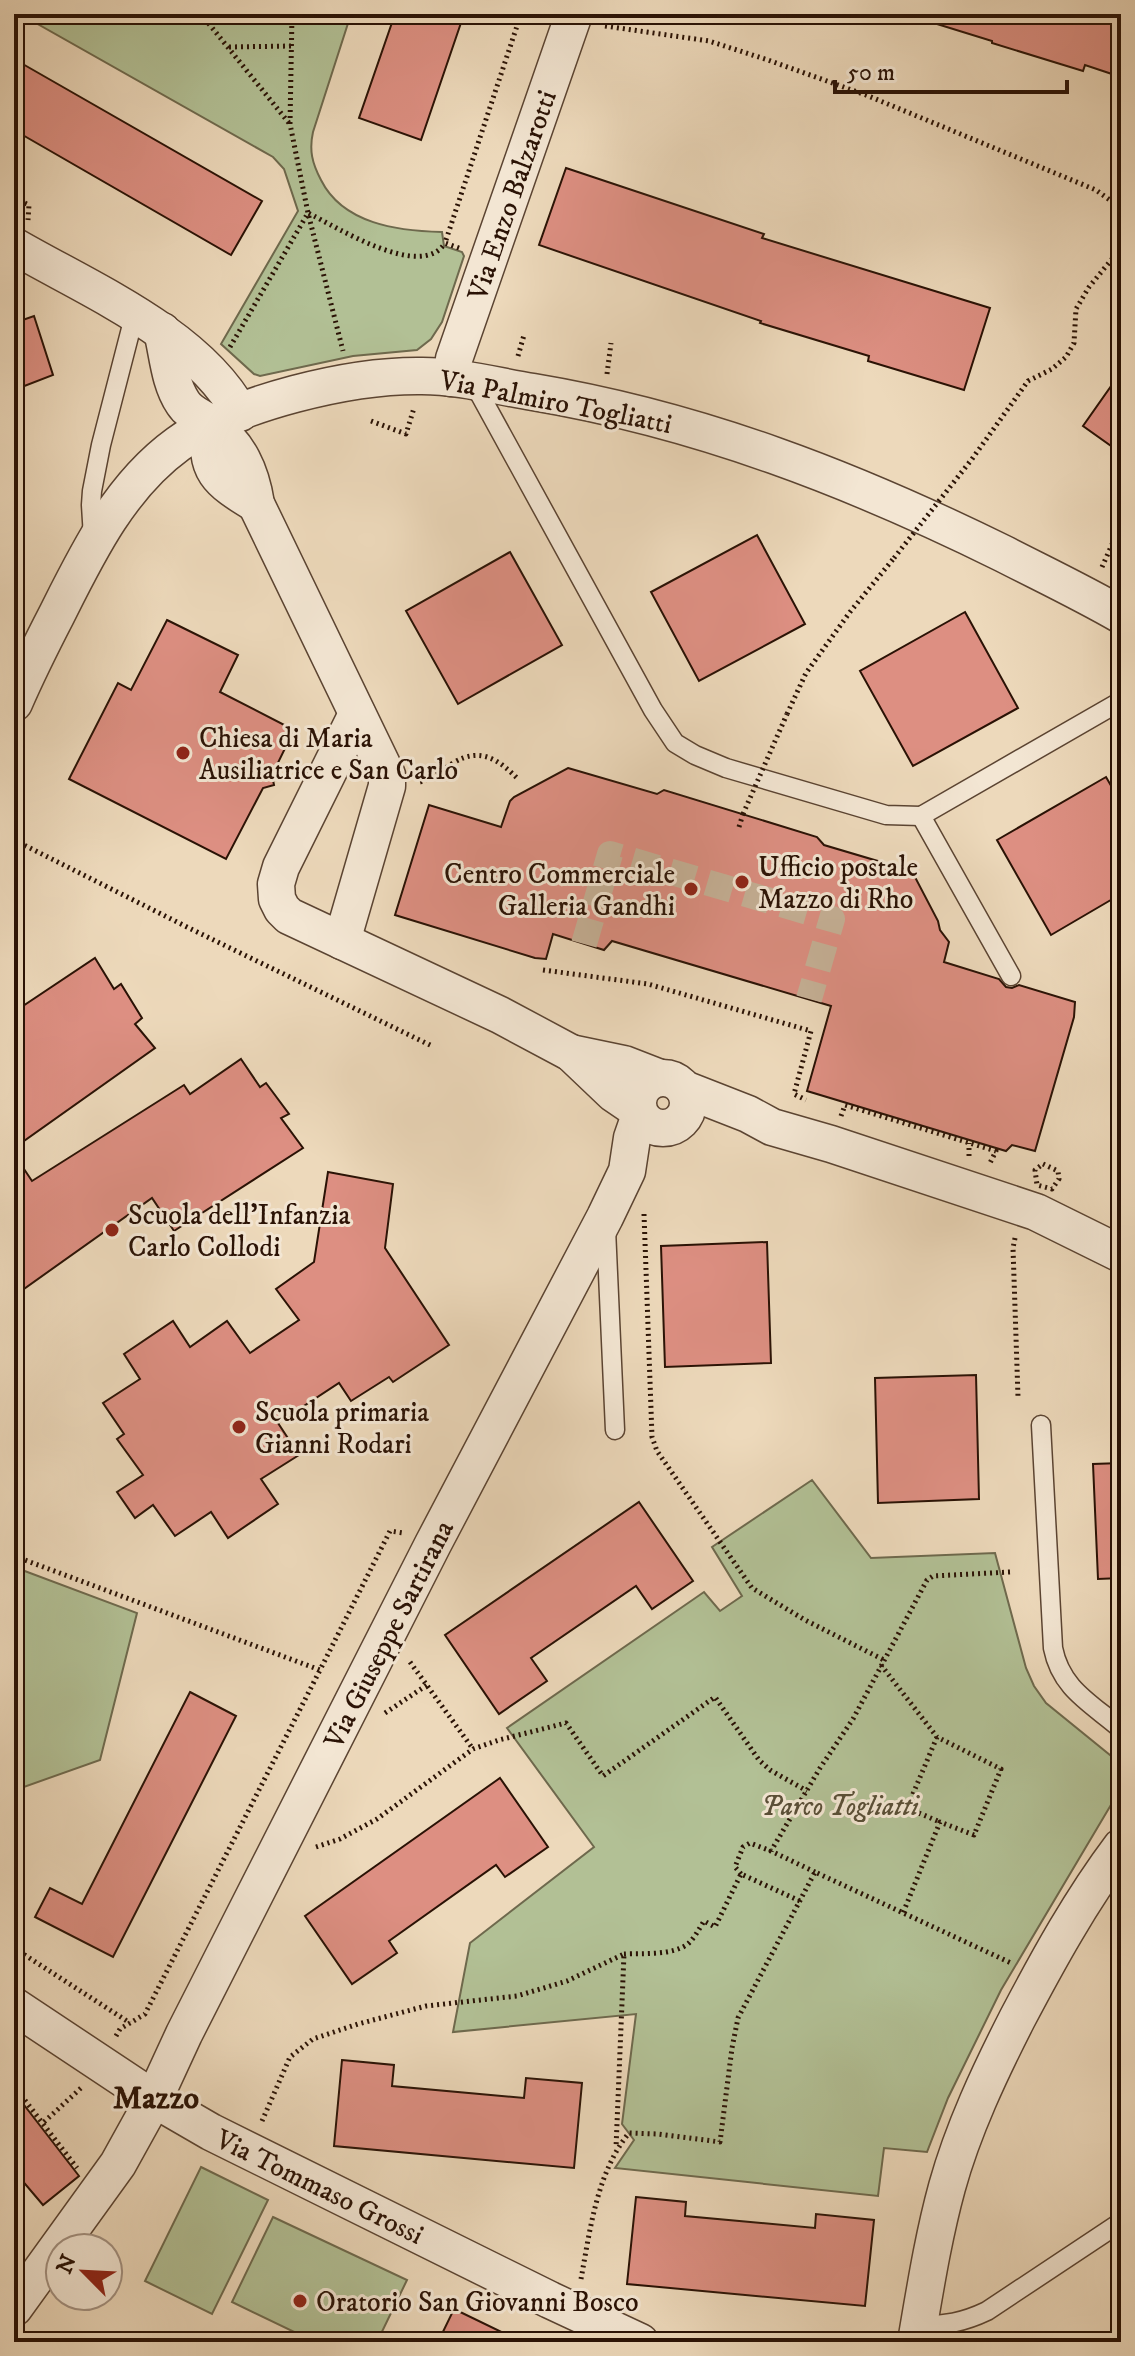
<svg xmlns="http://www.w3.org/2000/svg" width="1135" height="2356" font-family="'IM FELL DW Pica',serif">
<rect width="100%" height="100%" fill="#edd9bb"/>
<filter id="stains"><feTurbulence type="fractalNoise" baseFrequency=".0025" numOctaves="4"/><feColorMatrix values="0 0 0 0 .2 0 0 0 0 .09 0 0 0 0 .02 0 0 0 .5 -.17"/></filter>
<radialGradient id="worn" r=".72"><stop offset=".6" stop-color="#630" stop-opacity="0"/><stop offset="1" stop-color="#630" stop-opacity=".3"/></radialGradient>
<g fill="#b2c095" stroke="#6e694d" stroke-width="2">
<path d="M20,14H351L313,132C309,150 312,163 321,180C343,224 398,231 442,232L444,246L462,252L464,256L442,322L431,339L417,350L353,356L260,376L254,374L221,344L298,211L284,169L273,157Z"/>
<path d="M812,1480L871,1558L995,1553L1026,1668L1034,1686L1046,1703L1121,1764V1788L1001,1990L948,2098L927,2152L884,2148L878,2196L615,2168L634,2140L622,2124L636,2014L453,2032L470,1943L594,1847L507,1728L704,1592L720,1611L742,1596L712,1547Z"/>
<path d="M14,1567L137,1613L100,1760L18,1789L14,1800Z"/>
<path d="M201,2167L268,2200L212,2314L145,2281Z"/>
<path d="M273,2217L407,2280L377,2342H315L232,2302Z"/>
</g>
<g fill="#dd8f82" stroke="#2a1205" stroke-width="2">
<path d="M395,14H464L421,140L359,118Z"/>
<path d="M924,14H1121V77L1085,65L1083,71L992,43V41L924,20Z"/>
<path d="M14,59L262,201L231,255L14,130Z"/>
<path d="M566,168L764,234L762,238L990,308L964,390L868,361L869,356L760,323L761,321L539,245Z"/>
<path d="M34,316L53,375L14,390V323Z"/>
<path d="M1121,372V453L1083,426Z"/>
<path d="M757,535L805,624L699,681L651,592Z"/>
<path d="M510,552L562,645L458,704L406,611Z"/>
<path d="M965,612L1018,708L913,766L860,671Z"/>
<path d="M167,620L238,655L220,692L294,730L272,775L274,785L263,788L226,859L69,779L118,683L131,690Z"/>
<path d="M568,768L657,794L664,790L817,837L824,845L908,870L915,877L938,921L940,930L949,942L944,962L999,979L1006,987L1012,988L1019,985L1075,1002L1074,1017L1035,1151L1012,1145L1006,1151L807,1091L831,1006L612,941L604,950L553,934L546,959L535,958L395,915L429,805L501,827L510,801L514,797Z"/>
<path d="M1106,777L1121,803V894L1051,935L997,840Z"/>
<path d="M95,958L114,989L121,984L142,1018L135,1024L155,1048L14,1148V1012Z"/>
<path d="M241,1059L260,1087L266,1083L289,1114L281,1118L303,1148L174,1231L152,1198L14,1296V1154L32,1181L184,1085L190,1094Z"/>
<path d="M328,1172L393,1184L385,1248L449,1345L393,1382L389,1377L351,1401L339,1383L278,1423L299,1455L261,1479L278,1504L228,1538L211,1512L175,1536L153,1505L135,1518L117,1492L143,1475L117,1439L124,1434L103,1403L140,1379L124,1354L173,1321L190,1347L227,1321L250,1353L299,1320L276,1289L314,1262Z"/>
<path d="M767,1242L771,1363L665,1367L661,1246Z"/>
<path d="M976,1375L979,1499L878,1503L875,1378Z"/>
<path d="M1121,1463V1578L1098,1579L1093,1464Z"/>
<path d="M639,1502L693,1581L652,1609L636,1586L531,1658L547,1681L499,1714L445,1635Z"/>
<path d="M190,1692L236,1716L113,1957L35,1917L50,1888L82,1904Z"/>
<path d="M500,1778L548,1847L505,1877L496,1865L389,1941L397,1953L352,1984L305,1916Z"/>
<path d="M342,2060L394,2065L392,2086L524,2098L526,2078L582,2083L574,2168L334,2146Z"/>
<path d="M14,2092L79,2176L43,2205L14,2171Z"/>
<path d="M636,2197L686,2202L685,2216L815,2228L816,2214L874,2220L865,2306L627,2284Z"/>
<path d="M454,2309L522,2342H438Z"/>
</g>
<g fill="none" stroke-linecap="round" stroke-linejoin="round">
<path stroke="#c6b197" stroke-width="26" stroke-dasharray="26 13" stroke-linecap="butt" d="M584,944L610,854L832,919L809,999"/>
<g stroke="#5b4432" stroke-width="21">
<g id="service">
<path d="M473,382L653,710L675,743L695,755L726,768L886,815L921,816L1121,701"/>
<path d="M93,537L91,505L92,491L101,445L135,313"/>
<path d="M921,816L1011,976"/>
<path d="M606,1229L615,1430"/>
<path d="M1041,1425L1053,1648C1061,1689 1091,1703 1121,1729"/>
<path d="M919,2325C944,2326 964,2322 987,2311L1121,2222"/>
</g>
</g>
<g stroke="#5b4432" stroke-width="39">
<g id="minor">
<path d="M14,246C88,289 198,335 240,413"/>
<path d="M162,331C168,355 169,382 183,403C190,414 202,417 212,425C239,445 251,471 256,504L387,775V786L342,941"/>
<path d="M451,378L454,359L574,14"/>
<path d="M211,424C203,471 218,481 256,504"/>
<path d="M14,703C27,673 42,643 57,614C88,552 120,486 178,444C236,402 351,375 422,376C459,376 496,386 533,392C700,420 852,479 1004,554C1043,574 1083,593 1121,615"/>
<path d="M357,714L281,867L276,884L277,899L282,909L289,916L500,1015L571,1053L613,1093L638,1110"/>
<path d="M571,1053L624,1064L660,1078"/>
<circle cx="663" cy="1103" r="25"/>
<path d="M684,1089L748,1114L772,1127L831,1144L1036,1212L1121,1254"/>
<path d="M14,2006L154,2099L211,2132L550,2300L640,2342"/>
<path d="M14,2308L118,2164L154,2099L184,2034L433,1544L605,1217L627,1171L632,1138L640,1115"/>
<path d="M916,2342C925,2290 933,2238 947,2187C963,2129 990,2072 1017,2019C1048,1960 1081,1900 1121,1847"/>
</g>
</g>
<g stroke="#2a1205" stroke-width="5" stroke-dasharray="2 4" stroke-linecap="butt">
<path d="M201,14L289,123"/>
<path d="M292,14L290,124L308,213L343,351"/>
<path d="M605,26L709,41L768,60L866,95L1096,190L1121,208"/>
<path d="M229,47L291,46"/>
<path d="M14,198L29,205L28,220"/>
<path d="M459,248L445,243L521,14"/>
<path d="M230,347L308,213C337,227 421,281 445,243"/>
<path d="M518,356L524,335"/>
<path d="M607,374L611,343"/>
<path d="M371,421L406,434L414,408"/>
<path d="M972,459L1028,381L1052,369L1066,357L1074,343L1076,309L1089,287L1121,248"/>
<path d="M1102,567L1114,540"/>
<path d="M787,714L806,673L850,612L894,558"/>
<path d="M420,782C433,778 442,770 453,763C481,746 499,760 519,780"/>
<path d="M739,827L743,814"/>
<path d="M14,840L191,929L432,1046"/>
<path d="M543,970L648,984L811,1031L794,1094L806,1100"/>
<path d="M841,1116L845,1105L996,1151L989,1165"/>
<path d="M969,1156V1143"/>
<path d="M1043,1164L1058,1171L1059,1179L1052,1189L1037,1185L1035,1170Z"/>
<path d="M644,1214L652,1437L657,1451L752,1588L805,1620L884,1660"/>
<path d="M1015,1238L1013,1248L1018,1397"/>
<path d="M14,1556L320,1670L390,1531L403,1533"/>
<path d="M410,1662L473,1749"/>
<path d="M881,1665L937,1737L1001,1769L974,1835L940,1822L903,1913"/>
<path d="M385,1713L427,1685"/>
<path d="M937,1737L907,1808L940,1822"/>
<path d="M316,1847L340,1839L377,1819L473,1749L499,1740L566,1723L603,1776L715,1697L759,1760L770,1770L807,1791"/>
<path d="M815,1872L771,1851L820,1768L853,1719L927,1580L933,1576L1010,1572"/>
<path d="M741,1874L735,1867L743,1847L750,1843L771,1851"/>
<path d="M14,1948L130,2023"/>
<path d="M624,1954C642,1953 674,1956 689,1943C695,1937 699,1929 704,1921L715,1927L741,1874L800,1901"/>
<path d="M116,2036L120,2029L145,2014L320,1670"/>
<path d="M14,2086L77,2168"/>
<path d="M262,2121L290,2057L313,2039L358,2024L426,2006L517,1996L567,1981L624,1954L616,2148"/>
<path d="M44,2122L81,2088"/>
<path d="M581,2279C590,2230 597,2172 629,2133L658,2134L720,2142L732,2048L738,2018L815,1872L1011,1963"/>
</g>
<use href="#service" stroke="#f3e6d3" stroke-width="18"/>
<use href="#minor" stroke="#f3e6d3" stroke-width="36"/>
<g stroke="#2a1205" stroke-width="5" stroke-dasharray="2 4" stroke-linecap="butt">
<path d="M894,558L972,459"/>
<path d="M743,814L787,714"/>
</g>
</g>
<g fill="#8f2418" stroke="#f3e6d3" stroke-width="3">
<circle cx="183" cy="753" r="8"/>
<circle cx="742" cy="882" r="8"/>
<circle cx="691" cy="889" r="8"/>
<circle cx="112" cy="1230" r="8"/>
<circle cx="239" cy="1427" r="8"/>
<circle cx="300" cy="2301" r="8"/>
</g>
<g text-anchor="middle" stroke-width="6" stroke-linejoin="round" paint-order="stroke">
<g font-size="28" fill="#2a1205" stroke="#f3e6d3">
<text transform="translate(511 195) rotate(-71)" y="10">Via Enzo Balzarotti</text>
<text transform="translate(556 401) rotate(11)" y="10">Via Palmiro Togliatti</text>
<text transform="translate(388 1634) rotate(-63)" y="10">Via Giuseppe Sartirana</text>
<text transform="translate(320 2186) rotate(26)" y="10">Via Tommaso Grossi</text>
</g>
<g font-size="28" fill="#2a1205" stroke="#f3e6d3" text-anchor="start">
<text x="199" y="747">Chiesa di Maria<tspan x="199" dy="32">Ausiliatrice e San Carlo</tspan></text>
<text x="758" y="876">Ufficio postale<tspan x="758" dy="32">Mazzo di Rho</tspan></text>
<text x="675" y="883" text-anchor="end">Centro Commerciale<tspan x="675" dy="32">Galleria Gandhi</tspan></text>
<text x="128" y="1224">Scuola dell'Infanzia<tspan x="128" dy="32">Carlo Collodi</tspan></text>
<text x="255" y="1421">Scuola primaria<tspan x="255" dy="32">Gianni Rodari</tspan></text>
<text x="316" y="2311">Oratorio San Giovanni Bosco</text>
</g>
<g font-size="28" font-style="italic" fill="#5a4f37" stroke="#f3e6d3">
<text x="840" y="1815">Parco Togliatti</text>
</g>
<g font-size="32" font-weight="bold" fill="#2a1205" stroke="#f3e6d3">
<text x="156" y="2108">Mazzo</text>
</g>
</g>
<rect width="1135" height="2356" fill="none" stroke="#edd9bb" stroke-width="48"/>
<rect x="16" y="16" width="1103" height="2324" fill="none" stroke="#2a1205" stroke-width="4"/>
<rect x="24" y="24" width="1087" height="2308" fill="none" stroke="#2a1205" stroke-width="2"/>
<g transform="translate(84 2272) rotate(294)"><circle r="38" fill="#f3e6d3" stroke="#a39181" stroke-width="2"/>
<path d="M0-6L14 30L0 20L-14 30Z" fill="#8f2418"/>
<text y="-12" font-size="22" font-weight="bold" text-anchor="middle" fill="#2a1205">N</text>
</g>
<path d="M835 80v12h232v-12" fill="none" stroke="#2a1205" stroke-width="4"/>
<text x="847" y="80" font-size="24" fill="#2a1205" stroke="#f3e6d3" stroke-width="6" paint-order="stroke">50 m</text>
<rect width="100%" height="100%" filter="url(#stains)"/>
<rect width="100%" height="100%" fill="url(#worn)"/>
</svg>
